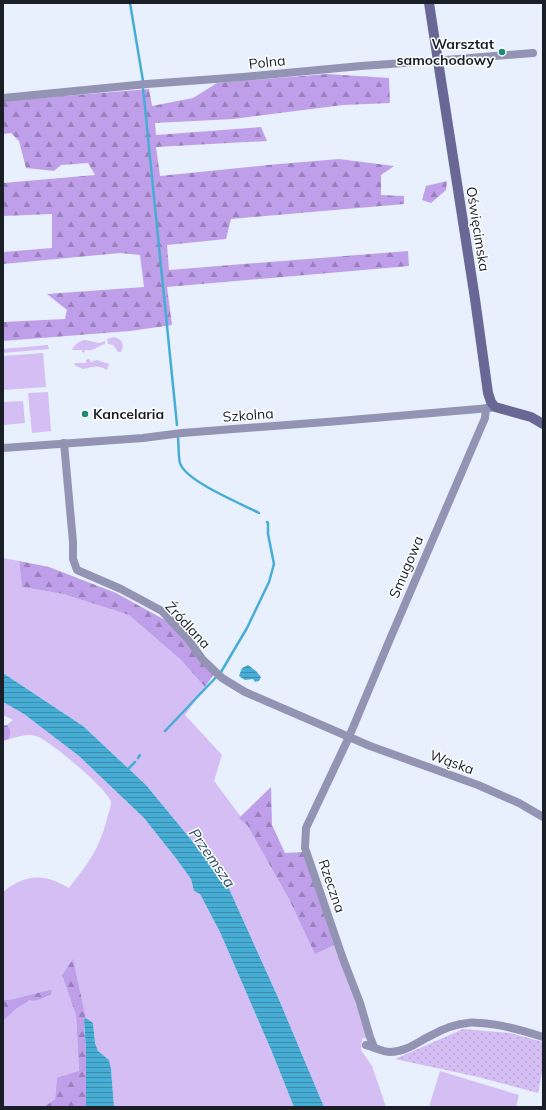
<svg xmlns="http://www.w3.org/2000/svg" width="546" height="1110" font-family="Mulish,sans-serif">
<defs>
<pattern id="forest-firs" width="22" height="20" patternUnits="userSpaceOnUse"><rect width="22" height="20" fill="#bf9fe9"/><path d="M5 1l3.5 6h-7zM16 11l3.5 6h-7z" fill="#9a81bd"/></pattern>
<pattern id="park-dots" width="8" height="8" patternUnits="userSpaceOnUse"><rect width="8" height="8" fill="#d4bef3"/><path d="M2 2h.1M6 6h.1" fill="none" stroke="#b5a3d0" stroke-width="1.8" stroke-linecap="round"/></pattern>
<pattern id="water-rules" width="6" height="5" patternUnits="userSpaceOnUse"><rect width="6" height="5" fill="#48add5"/><path d="M0 2.5h6" fill="none" stroke="#3b8cad"/></pattern>
</defs>
<rect width="100%" height="100%" fill="#e8effd"/>
<g fill="#d4bef3">
<path d="M114,337C122,339 125,344 121,352H118C115,347 114,344 108,344L107,339Z"/>
<path d="M85,340L99,343L105,341V344C96,346 97,351 85,350L84,353L82,352V350H72C75,344 79,341 85,340Z"/>
<path d="M48,345L49,349L3,353V349Z"/>
<path d="M43,353L46,387L3,390V356Z"/>
<path d="M88,359H89L91,362L97,360L109,364L107,370C97,364 94,367 83,369L74,365L75,363H86V360Z"/>
<path d="M48,392L51,431L32,433L28,393Z"/>
<path d="M23,401L25,423L3,425V402Z"/>
<path d="M3,558L19,561L22,587L63,594L129,615L181,660L205,687L185,715L222,755L214,781L247,825L289,899L315,953L334,945L368,1037L362,1039L361,1050L372,1066L386,1107H324L280,1002L226,882L146,785L83,726L3,673Z"/>
<path d="M3,702L24,714L79,756L144,818L175,857L191,879L194,891L200,894L220,932L272,1052L294,1107H114L111,1069L109,1060L98,1051L95,1043L93,1023L86,1018L73,960L62,975L76,1015L79,1072L57,1079L55,1099L44,1107H3V1021L16,1009L30,1000L37,1001L51,995L52,990H49L9,1000H3V892C26,874 43,873 69,888C80,873 93,858 100,840C103,833 105,826 107,819C108,814 111,808 111,802C109,790 48,739 36,736C28,733 17,737 9,739C11,734 10,729 7,725L13,720L3,715Z"/>
<path d="M440,1071L519,1095L516,1107H429Z"/>
</g>
<g fill="url(#forest-firs)">
<path d="M327,74L389,78L390,103L343,105L233,119L155,123L156,135L261,127L267,141L156,147L160,176L268,165L339,159L394,166L381,175V195L404,196V204L231,219L226,239L167,245L169,270L408,251L409,266L167,287L172,325L130,331L3,341V322L65,319L67,310L47,294L144,287L140,255L120,253L3,264V252L52,248V214L3,216V183L95,175L88,163L61,165L54,171L26,168L19,141L11,133L3,134V101L149,89L152,106L193,98L217,83Z"/>
<path d="M447,181L446,190L431,203L422,200L426,186Z"/>
<path d="M19,561L49,567L116,593L174,625L214,674L205,687L181,660L129,615L63,594L22,587Z"/>
<path d="M7,725C11,730 11,733 9,739L3,741V726Z"/>
<path d="M271,787L272,825L285,853L303,852L334,945L315,954L289,899L247,825L239,818Z"/>
<path d="M73,959L86,1018L84,1019L86,1051V1107H44L55,1099L57,1078L79,1071L76,1015L62,975Z"/>
<path d="M49,990H52L51,995C44,997 37,1003 30,1000L16,1009L3,1021V1000H9Z"/>
</g>
<path fill="url(#park-dots)" d="M463,1029L510,1033L543,1042V1067L538,1093L478,1077L395,1059Z"/>
<g fill="url(#water-rules)">
<path d="M248,665L256,671L261,677L259,681L255,682L253,679L245,680L239,676L242,668Z"/>
<path d="M3,673L83,726L146,785L226,882L280,1002L324,1107H294L272,1052L220,932L200,894L194,891L191,879L175,857L144,818L79,756L24,714L3,702Z"/>
<path d="M86,1018L93,1023L95,1043L98,1051L109,1060L111,1069L114,1107H86V1051L84,1019Z"/>
</g>
<g fill="none" stroke-linecap="round" stroke-linejoin="round">
<g stroke="#48add5" stroke-width="2.5">
<path d="M130,3L143,81"/>
<path d="M143,88C155,200 165,313 177,425"/>
<path d="M178,438C179,446 178,455 180,463C185,481 242,504 259,513"/>
<path d="M165,731L221,672L247,628L269,582L274,564L268,534V523L267,522"/>
<path d="M138,758L140,755"/>
<path d="M127,770L135,762"/>
</g>
<g stroke="#9393b4" stroke-width="8">
<path d="M3,98L147,84L243,77L361,66L433,61L533,53"/>
<path d="M64,443L73,542V559L77,570L121,589L162,611L188,639L203,660L222,678L245,692L370,746L478,785L519,803L543,817"/>
<path d="M3,448L143,438L182,433L339,421L490,408"/>
<path d="M366,1045C374,1047 383,1052 390,1052C406,1052 419,1041 432,1035C443,1029 456,1024 468,1023C471,1022 476,1023 480,1023C502,1024 522,1030 543,1037"/>
<path d="M374,1047L370,1037L360,1003L343,959L305,848L306,828L349,737L390,639L485,418L486,408"/>
</g>
<path stroke="#686796" stroke-width="10" d="M429,3L475,299L488,393L491,402L495,407L531,417L543,424"/>
</g>
<g fill="#188d6f" stroke="#fff" stroke-width="1.5">
<circle cx="502" cy="52" r="4"/>
<circle cx="85" cy="414" r="4"/>
</g>
<g text-anchor="middle" stroke-width="3" stroke-linejoin="round" paint-order="stroke">
<g font-size="14" font-weight="bold" fill="#1a1e27" stroke="#fff" text-anchor="end">
<text x="494" y="49">Warsztat<tspan x="494" dy="16">samochodowy</tspan></text>
<text x="93" y="419" text-anchor="start">Kancelaria</text>
</g>
<g font-size="14" fill="#1a1e27" stroke="#fff">
<text transform="translate(267 62) rotate(-6)" y="5">Polna</text>
<text transform="translate(478 229) rotate(81)" y="5">Oświęcimska</text>
<text transform="translate(248 415) rotate(-4)" y="5">Szkolna</text>
<text transform="translate(406 567) rotate(-67)" y="5">Smugowa</text>
<text transform="translate(188 625) rotate(47)" y="5">Źródlana</text>
<text transform="translate(452 762) rotate(20)" y="5">Wąska</text>
<text transform="translate(332 886) rotate(71)" y="5">Rzeczna</text>
</g>
<g font-size="15" font-style="italic" fill="#265062" stroke="#fff">
<text transform="translate(212 858) rotate(55)" y="5">Przemsza</text>
</g>
</g>
<rect width="546" height="1110" fill="none" stroke="#1a1e27" stroke-width="8"/>
</svg>
